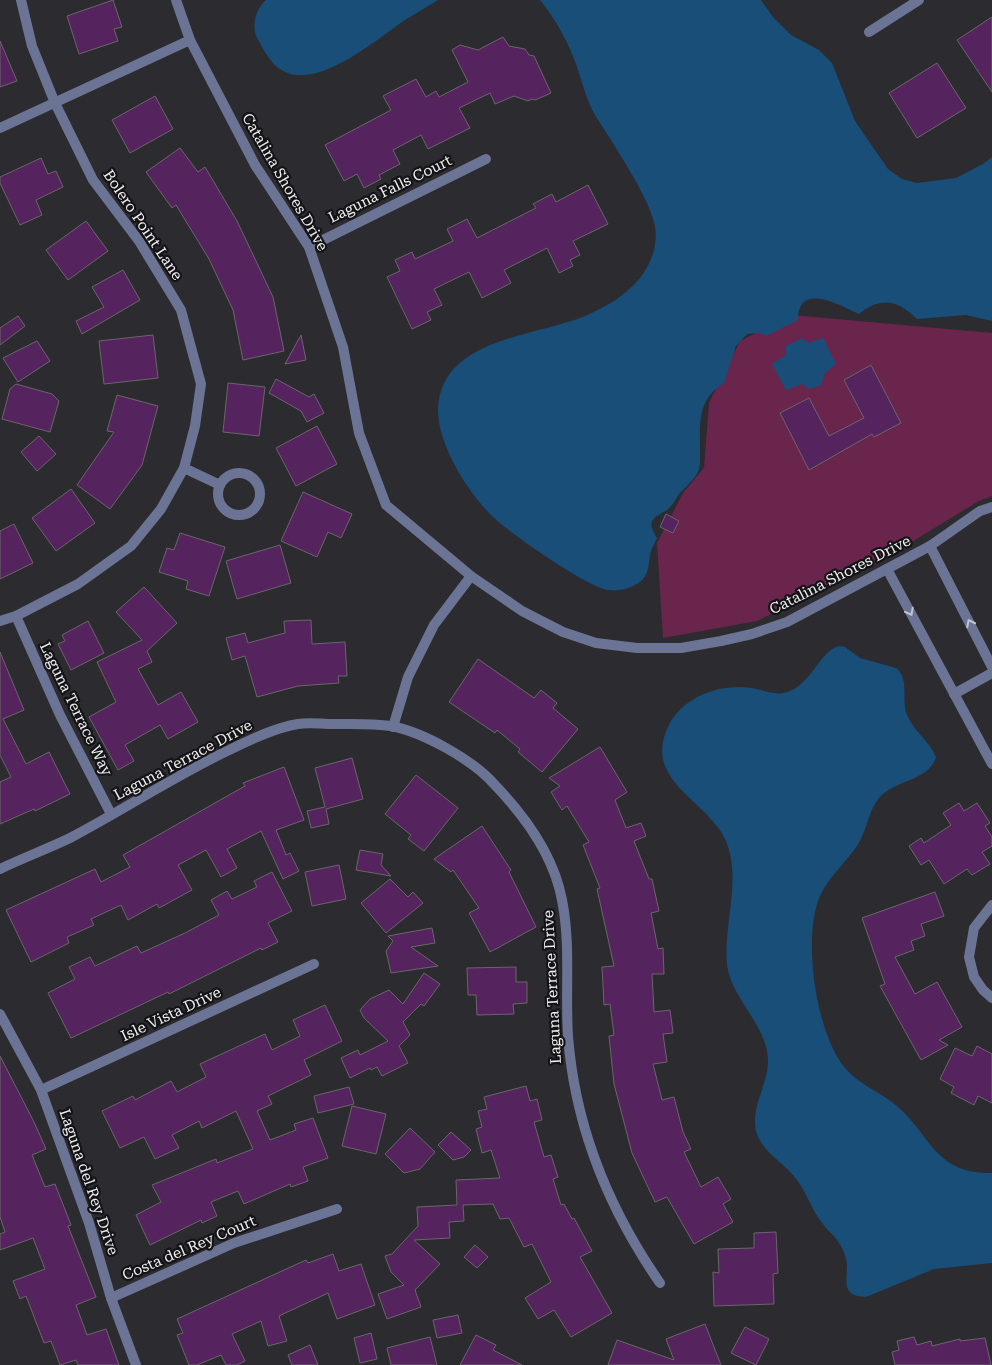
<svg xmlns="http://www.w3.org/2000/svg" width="992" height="1365" font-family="'Roboto Serif',serif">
<rect width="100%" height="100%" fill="#2c2b30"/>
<path fill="#6a254d" d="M792,315L992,333V496L979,501L872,566L757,621L663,638L657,543L683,493L704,468L709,403L740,341Z"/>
<g fill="#184e78">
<path d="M266,0H438C427,7 416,13 405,20C377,39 319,90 283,71C271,65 264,50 257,38C251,27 256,8 266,0Z"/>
<path d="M540,0H761L773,17L791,35L819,50L832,63L855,121L888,169L902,179L917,183L956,178L983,164L992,157V321L966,315L917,319C898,300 881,296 859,314C840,305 798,281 798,320L766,336L760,333L747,334L736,346L724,383C697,400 700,422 700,451C700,459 701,466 697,474C693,481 685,487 679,494C676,498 674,503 671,506C662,517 642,515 657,538C655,543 651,549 650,555C648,568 649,578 635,585C626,590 614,592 604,589C582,583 511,534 493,517C468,493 438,445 438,410C440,338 535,337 585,316C606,307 625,296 640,278C651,264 658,245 655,227C651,199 611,141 595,115C586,99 582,81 576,64C568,42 555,18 540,0Z"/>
<path d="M802,338L808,343L823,338L836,364L825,373L821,385L809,389L802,384L786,390L772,364L786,355V346Z"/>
<path d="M839,646L845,647L860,658L896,668C909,678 902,697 906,712C912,730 929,740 936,757C929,781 894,780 879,798C868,811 867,831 857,846C846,862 829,877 821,894C801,934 816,1036 846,1069C859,1084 876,1090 892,1102C931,1132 932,1174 992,1173V1263L934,1269L866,1297C841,1296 847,1282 847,1264C846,1255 842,1247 837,1240C833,1234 827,1230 823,1224C812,1211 807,1193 797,1180C784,1162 762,1153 756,1131C750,1103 773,1079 767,1051C761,1020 731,996 727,965C723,925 742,880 726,841C709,801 642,781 668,727C682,696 721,683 752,688C765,690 777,697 790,691C813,681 820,651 839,646Z"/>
</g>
<g fill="#55235d" stroke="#6a666b">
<path d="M113,0L122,27L114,29L118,41L79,54L67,16Z"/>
<path d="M992,17V92L957,40Z"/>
<path d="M503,37L509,46L525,49L529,55L534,56L551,93L535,100L532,99L528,101L514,96L495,104L490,93L459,108L470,128L428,149L421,135L393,150L400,164L379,175L381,179L364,188L357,174L344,181L325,145L391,110L383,96L416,79L426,97L436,91L439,97L468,82L452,50L460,45L478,50Z"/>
<path d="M0,41L17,81L0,87Z"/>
<path d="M937,63L966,108L917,138L889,93Z"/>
<path d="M155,96L173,129L130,153L112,120Z"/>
<path d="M180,148L198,172L205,167L237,221L273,297L284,351L243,360L233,310L209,259L176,205L172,208L146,172Z"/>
<path d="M41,158L48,174L56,171L63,187L36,200L42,215L20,225L0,183V177Z"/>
<path d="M588,185L608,224L573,241L580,255L570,260L573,266L559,273L547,248L504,270L511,283L482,298L469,272L434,289L442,305L427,312L431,320L412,329L387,277L400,271L395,260L412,252L415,259L453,241L447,229L467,219L477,238L536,208L533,204L552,194L556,202Z"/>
<path d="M86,221L108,251L68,280L46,250Z"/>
<path d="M123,270L140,300L82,334L76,321L104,307L92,287Z"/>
<path d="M18,316L25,326L0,345V328Z"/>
<path d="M153,335L158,378L104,384L99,341Z"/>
<path d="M301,335L306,360L285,364Z"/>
<path d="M37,341L50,361L18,382L3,358Z"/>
<path d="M871,365L901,423L874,437L872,434L809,470L780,413L809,398L829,436L864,418L844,380Z"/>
<path d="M276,379L309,397L314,394L324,413L307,422L301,411L269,393Z"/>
<path d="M228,383L265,387L259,436L223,432Z"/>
<path d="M16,384L52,394L59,401L50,432L2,419L10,389Z"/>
<path d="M117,395L158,406L142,465L110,509L77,485L114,432L107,431Z"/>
<path d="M317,426L337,464L296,486L276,448Z"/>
<path d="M39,436L56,454L37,471L21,452Z"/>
<path d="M71,489L95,523L56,551L32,518Z"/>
<path d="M303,492L352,514L341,538L328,532L317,557L281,541Z"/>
<path d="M666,514L679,521L673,533L660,527Z"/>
<path d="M14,524L33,563L0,579V531Z"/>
<path d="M180,533L225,547L209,596L186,589L188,581L159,572L167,548L174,550Z"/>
<path d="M280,545L291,583L237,599L226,561Z"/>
<path d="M144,587L177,623L147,651L152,662L138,669L158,705L181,692L198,722L168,739L160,725L125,745L134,761L118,770L89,717L116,702L97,662L142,640L116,612Z"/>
<path d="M311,620L312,644L345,642L347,676H338L339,683L298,686L257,697L245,656L232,660L226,638L245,633L248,643L285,633L284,621Z"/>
<path d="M88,621L104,653L71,670L58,644L65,641L62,635Z"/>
<path d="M0,652L24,710L3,719L26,764L49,752L70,794L35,811L34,809L0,824V782L11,777L0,755Z"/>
<path d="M478,659L534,698L541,690L557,703L553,708L578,729L542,772L518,752L520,749L497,730L495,733L449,702Z"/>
<path d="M600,747L627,792L615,800L626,828L641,823L646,836L634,841L649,879H652L659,911L651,913L658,949L663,948L664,974H652L654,1012L670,1010L673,1033L663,1034L667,1062L653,1064L662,1100L674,1097L683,1132L691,1149L684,1152L701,1187L718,1177L731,1199L723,1204L733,1222L694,1244L667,1197L655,1202L632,1153L614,1084L609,1036L614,1035L610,1004L604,1005L602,967L614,966L597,889L600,888L583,845L589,842L567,806L562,810L551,792L560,786L549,778Z"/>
<path d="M352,758L363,799L326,809L329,824L311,828L307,811L325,807L315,768Z"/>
<path d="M284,767L304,820L276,830L286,855L290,853L299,871L283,879L261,831L227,849L237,868L221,877L206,850L178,865L192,890L159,908L157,904L128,920L121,905L91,919L94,925L67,937L69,943L31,962L6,910L95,869L101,882L130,867L123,855L245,786L243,783Z"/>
<path d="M416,775L458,808L424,851L408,839L411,835L385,814Z"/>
<path d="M959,803L964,811L977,803L990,823L985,826L992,837V846L982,852L990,864L972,875L967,869L944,884L929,860L921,865L909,846L921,838L924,843L951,825L943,813Z"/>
<path d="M482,826L511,870L509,872L536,927L490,952L469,913L479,908L453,870L451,872L434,859Z"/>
<path d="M360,850L383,854L381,865L391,876L356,870Z"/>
<path d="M339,865L346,899L312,906L305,872Z"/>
<path d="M272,872L292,911L268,923L278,942L262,950L261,948L169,994L168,992L71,1038L48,993L75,979L69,967L90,957L95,966L137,946L141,953L185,933L219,915L211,900L227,891L232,899L257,887L254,881Z"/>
<path d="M390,879L408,897L413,892L423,903L386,933L361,903Z"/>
<path d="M935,892L944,916L921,924L925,936L911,941L914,950L895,957L915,994L937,982L962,1027L939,1040L948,1045L921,1060L880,986L885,984L862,918Z"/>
<path d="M432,928L435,943L411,947L438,966L391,973L386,951L393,941L388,936Z"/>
<path d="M516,967V982H527V1003L513,1004L514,1014L477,1015L476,995H468L467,968Z"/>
<path d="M424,973L440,984L424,1006L421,1004L403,1022L410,1035L399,1046L408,1063L382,1076L377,1067L371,1070L370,1068L350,1078L341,1058L358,1050L360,1055L388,1041L364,1018L360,1010L370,999L389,990L403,1004Z"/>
<path d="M325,1005L342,1041L304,1060L311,1075L268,1096L272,1104L257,1111L270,1140L296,1130L294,1124L313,1118L328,1158L303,1167L308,1181L291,1187L290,1184L244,1204L238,1191L211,1202L217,1216L202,1223L201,1220L150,1245L136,1215L161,1202L152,1185L216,1159L217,1163L253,1149L236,1111L202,1128L199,1121L172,1135L179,1148L155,1159L144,1137L120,1148L102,1111L133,1096L135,1100L171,1081L177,1092L206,1077L200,1064L265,1034L272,1050L300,1036L293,1020Z"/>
<path d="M977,1046L992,1054V1103L978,1096L974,1105L951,1093L954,1087L940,1079L955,1048L972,1056Z"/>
<path d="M0,1056L34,1122L46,1149L32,1155L45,1187L55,1184L71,1225L68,1226L96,1297L76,1305L87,1335L106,1329L119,1365H78L76,1360L60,1365L51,1341L44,1343L26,1296L20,1299L13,1281L45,1269L33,1238L0,1250V1234L5,1232L0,1217Z"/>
<path d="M526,1086L530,1101L537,1099L542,1120L534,1122L544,1157L551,1155L558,1177L553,1179L561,1205L564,1204L572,1219L574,1218L592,1251L580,1257L612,1313L571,1337L554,1310L538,1319L525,1298L551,1282L532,1244L524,1247L509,1218L500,1219L493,1204L463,1205L464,1221L449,1222L450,1238L414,1240L440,1264L415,1290L421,1307L387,1319L378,1294L404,1285L391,1272L385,1256L392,1254L418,1226L417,1207L457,1205L456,1180L500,1178L491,1150L482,1153L476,1129L482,1127L478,1111L487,1109L484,1097Z"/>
<path d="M349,1087L354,1104L318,1113L314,1096Z"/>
<path d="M352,1106L386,1114L376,1154L342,1146Z"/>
<path d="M410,1128L435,1152L420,1169L404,1173L385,1154Z"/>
<path d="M451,1132L471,1150L464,1157L453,1160L438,1145Z"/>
<path d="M776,1232L778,1273L773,1274L774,1304L714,1306L713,1272L719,1273L718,1249L754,1248V1233Z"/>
<path d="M475,1245L488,1257L477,1268L464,1257Z"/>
<path d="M333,1254L339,1271L361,1264L375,1305L337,1319L328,1293L279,1316L287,1341L268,1346L261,1321L232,1334L245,1361L237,1365H226L221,1355L197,1365H189L177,1335L183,1333L177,1319L306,1260L308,1263Z"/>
<path d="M458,1315L462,1333L437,1338L433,1320Z"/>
<path d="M705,1324L721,1365H608L617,1340L674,1360L666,1339Z"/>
<path d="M745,1327L769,1339L756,1365L731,1353Z"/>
<path d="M371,1333L377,1359L360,1363L354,1338Z"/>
<path d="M476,1335L496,1345L493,1350L522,1365H460Z"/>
<path d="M430,1337L437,1365H391L387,1348Z"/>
<path d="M914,1337L917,1345L931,1341L932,1346L960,1339V1341L985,1338L991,1365H895L892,1352L899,1350L897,1341Z"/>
<path d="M310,1345L318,1365H292L288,1355Z"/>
</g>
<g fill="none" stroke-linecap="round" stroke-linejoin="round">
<g stroke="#6b7494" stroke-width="10">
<path d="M176,0L190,40L255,165L309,247L343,347L359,433L386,505L471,576L522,611L563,632L596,643L637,648H681L721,641L752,634L787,622L930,546L980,511L992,507"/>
<path d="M869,32L919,0"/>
<path d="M0,128L190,40"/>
<path d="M309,247L486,159"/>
<path d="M184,468L220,485"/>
<circle cx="239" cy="494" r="21"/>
<path d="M930,546L992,667"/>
<path d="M887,569L992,764"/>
<path d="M16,616L60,715L111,814"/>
<path d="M0,621L16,616L78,584L131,546L161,509L184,468L195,426L201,384L181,310L139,241L93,180L55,103L32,46L21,0"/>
<path d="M954,694L992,673"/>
<path d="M393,727L408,677L434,625L471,576"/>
<path d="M0,869C23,858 47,849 70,838C123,810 173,777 227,751C250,740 274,728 298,724C309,722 321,724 331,724C351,724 371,723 391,726C423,732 473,760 494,784C524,815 554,856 562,900C571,945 565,990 568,1036C575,1127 608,1208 660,1283"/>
<path d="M992,905L974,928L969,957L974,977L983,990L992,998"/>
<path d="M0,1014L41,1090L89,1223L111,1298L136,1365"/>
<path d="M41,1090L314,964"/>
<path d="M111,1298L234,1243L337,1209"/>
</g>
</g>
<defs><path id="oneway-chevron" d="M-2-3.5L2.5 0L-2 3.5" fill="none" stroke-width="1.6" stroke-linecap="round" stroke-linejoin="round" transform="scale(1.25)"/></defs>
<g stroke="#c1c5d2">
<use href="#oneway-chevron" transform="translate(910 612) rotate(62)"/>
<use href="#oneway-chevron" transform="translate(970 623) rotate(-117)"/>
</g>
<g text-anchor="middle" stroke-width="4.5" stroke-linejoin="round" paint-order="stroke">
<g font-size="15" fill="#f0f0f3" stroke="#141416">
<text transform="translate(285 182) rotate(60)" y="5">Catalina Shores Drive</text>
<text transform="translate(390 189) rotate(-26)" y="5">Laguna Falls Court</text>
<text transform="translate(143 225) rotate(56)" y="5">Bolero Point Lane</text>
<text transform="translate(840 575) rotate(-27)" y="5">Catalina Shores Drive</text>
<text transform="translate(76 709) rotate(64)" y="5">Laguna Terrace Way</text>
<text transform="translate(183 760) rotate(-28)" y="5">Laguna Terrace Drive</text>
<text transform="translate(552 987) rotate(-93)" y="5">Laguna Terrace Drive</text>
<text transform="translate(171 1014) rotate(-25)" y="5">Isle Vista Drive</text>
<text transform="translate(89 1182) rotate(71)" y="5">Laguna del Rey Drive</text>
<text transform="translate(189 1248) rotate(-23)" y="5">Costa del Rey Court</text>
</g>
</g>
</svg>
